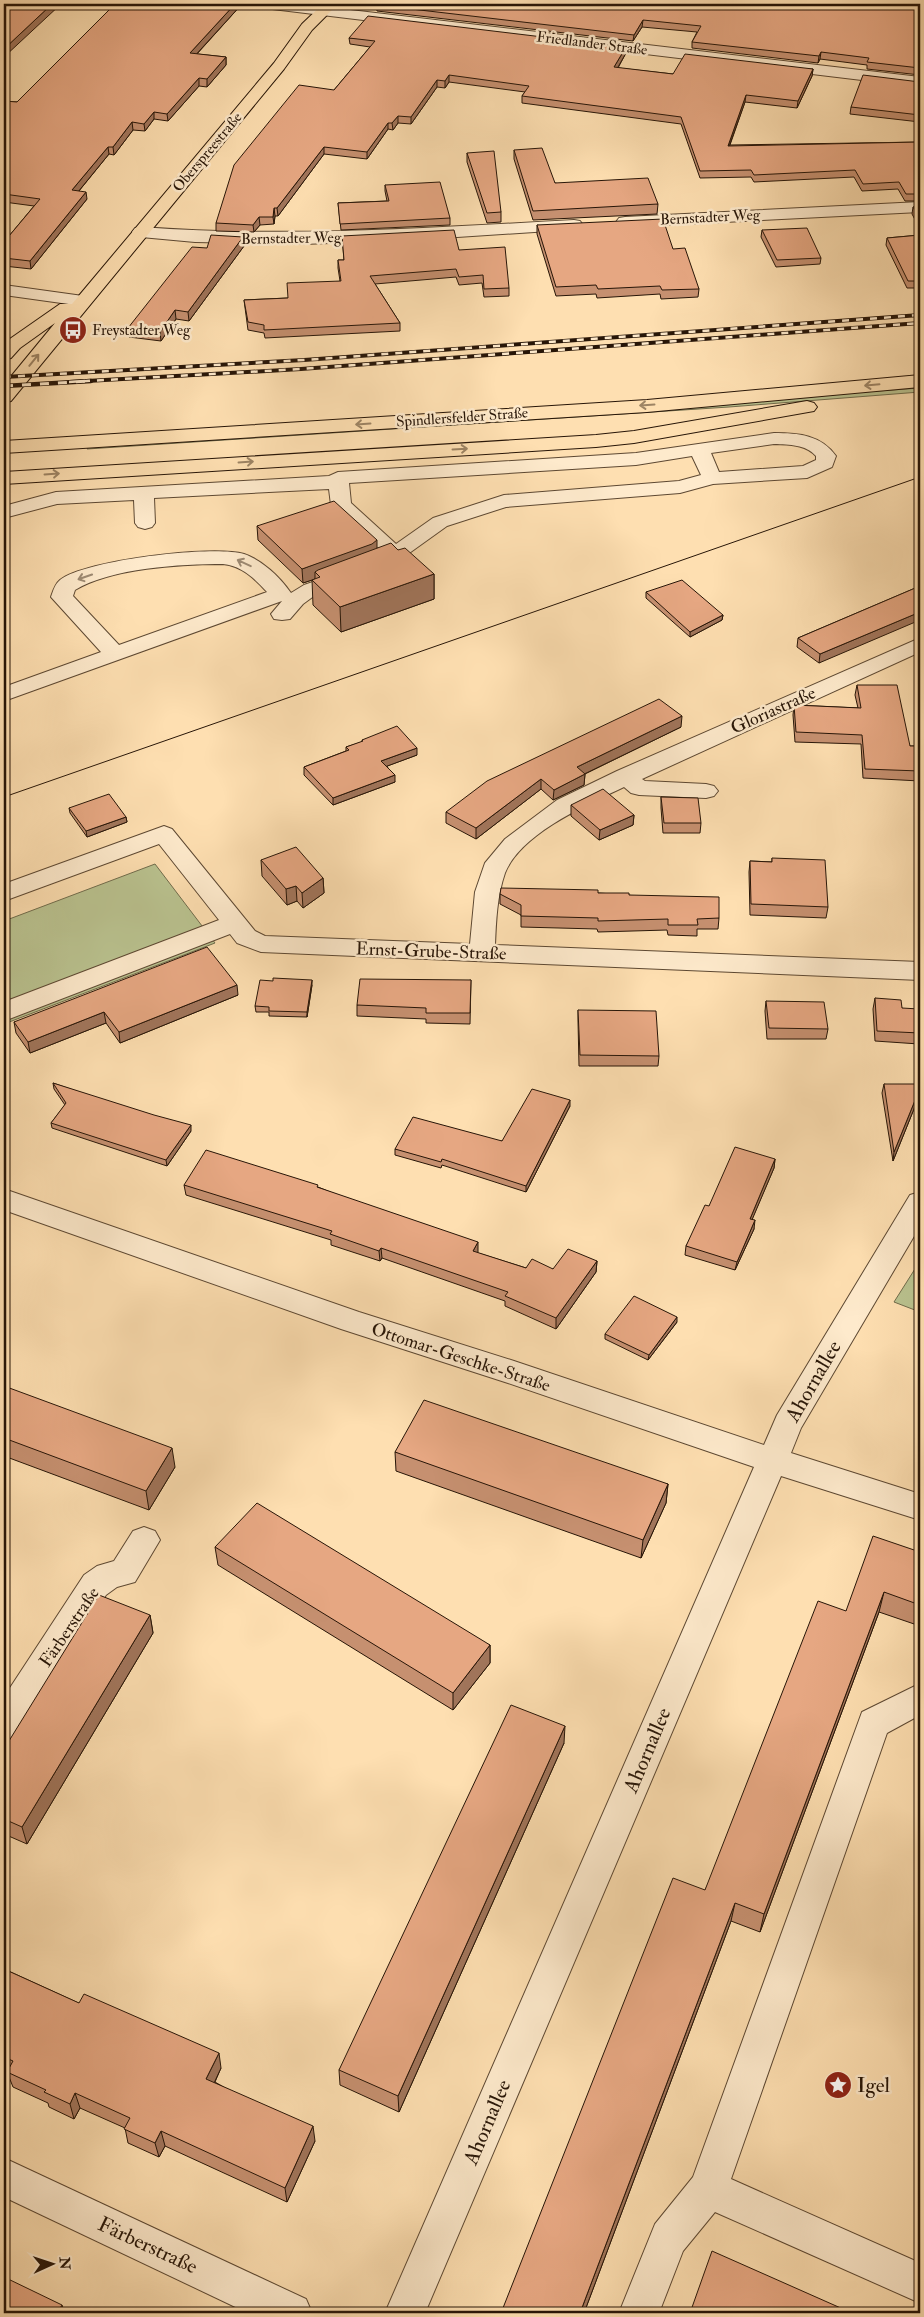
<svg xmlns="http://www.w3.org/2000/svg" width="924" height="2317" font-family="'IM FELL Double Pica',serif">
<rect width="100%" height="100%" fill="#fedfb1"/>
<filter id="stains"><feTurbulence type="fractalNoise" baseFrequency=".004" numOctaves="4"/><feColorMatrix values="0 0 0 0 .2 0 0 0 0 .09 0 0 0 0 .02 0 0 0 .5 -.17"/></filter>
<radialGradient id="worn" r=".72"><stop offset=".6" stop-color="#630" stop-opacity="0"/><stop offset="1" stop-color="#630" stop-opacity=".3"/></radialGradient>
<g fill="#bac390" stroke="#706c4c">
<path d="M920,388V392L729,407L87,449L88,447Z"/>
<path d="M155,864L215,943L4,1024V921Z"/>
<path d="M920,1261V1312L894,1302Z"/>
</g>
<g fill="none" stroke-linecap="round" stroke-linejoin="round">
<g stroke="#5d4832" stroke-width="2">
<g id="minor">
<path d="M257,4H299L920,77V87L264,8L259,7Z"/>
<path d="M920,202V212L625,227L619,226L616,222L619,218L625,217Z"/>
<path d="M574,220L580,221L583,225L580,229L412,240L303,244L195,242L141,237L135,236L132,232L135,228L141,227C286,238 429,228 574,220Z"/>
<path d="M4,285L83,296L89,297L92,301L89,305L83,306L4,295Z"/>
<path d="M774,433C799,433 821,435 836,456L832,467L807,478L713,484L680,493L506,507L447,526L387,569L318,593L303,604L290,619L282,620L274,619L271,614L282,601L4,701V687L101,652L51,597C53,591 55,584 60,580C86,560 212,545 244,554C262,560 280,577 291,593L304,585L373,561L382,554L334,509L331,505L329,489L154,498L155,523L152,527L145,529L138,527L135,523L134,500L57,504L4,518V506L56,492L329,476L338,472L636,453ZM774,444C790,445 805,444 816,456V460L803,466L719,472L711,453ZM692,456L701,475L679,481L504,495L433,518L396,544L351,503L349,483L636,465ZM223,564C242,566 254,578 267,592L119,645L73,596L75,590C111,568 181,564 223,564Z"/>
<path d="M920,638V652L642,779L645,781L706,784L714,786L718,791L714,796L706,798L639,795L631,793L624,787C588,804 520,834 505,873C497,896 496,921 495,945L920,962V980L261,952L237,943L230,934L4,1021V1002L219,920L159,844L4,901V884L164,826L172,829L255,931L265,936L470,944L475,892L485,863L505,839L557,800L617,771Z"/>
<path d="M4,1189L359,1312L514,1361L764,1445L777,1415L910,1195L920,1192V1226L801,1428L791,1453L920,1494V1520L781,1476L425,2313H385L754,1467L508,1383L341,1329L4,1210Z"/>
<path d="M144,1527L155,1531L160,1540L135,1582L117,1587L106,1595L16,1736L4,1740V1697L84,1575L97,1566L114,1561L133,1531Z"/>
<path d="M915,1686L920,1688V1715L887,1733L731,2179L920,2263V2303L715,2212L683,2251L659,2313H619L655,2224L693,2177L862,1712Z"/>
<path d="M4,2158L306,2299L312,2313H248L4,2197Z"/>
</g>
</g>
<g stroke="#271507" stroke-width="2">
<path id="major" d="M323,4H338L312,30L284,69L11,401L4,403V385L55,323L20,348L11,358L4,360V343L60,304H72L274,63L302,24Z"/>
</g>
<g stroke="#271507" stroke-width="2">
<g id="highway">
<path d="M920,375V387L647,412L4,453V441L647,400Z"/>
<path d="M807,401L814,403L817,407L814,411L634,443L596,447L4,484V472L596,435L634,431Z"/>
</g>
</g>
<use href="#minor" fill="#feeacc" fill-rule="evenodd"/>
<use href="#major" fill="#fedfb1" fill-rule="evenodd"/>
<use href="#highway" fill="#fedfb1" fill-rule="evenodd"/>
<path stroke="#271507" stroke-width="1" d="M4,797L920,477"/>
<g stroke="#271507" stroke-width="4">
<g id="rail-far1">
<path d="M4,377L304,360L920,315"/>
<path d="M69,382L301,369L920,323"/>
</g>
</g>
<g stroke="#271507" stroke-width="4.5">
<path id="rail" d="M4,386L91,381"/>
</g>
<use href="#rail-far1" stroke="#feeacc" stroke-width="2.5" stroke-dasharray="7" stroke-linecap="butt"/>
<use href="#rail" stroke="#feeacc" stroke-width="3" stroke-dasharray="9" stroke-linecap="butt"/>
</g>
<g fill="#c69070" stroke="#271507">
<path d="M242,4L197,54L226,57V65L207,87L199,86L168,121L154,119L145,131L133,130L114,155L109,154L79,191L87,199L31,269L4,266V242L34,206L4,202V101L17,102Z"/>
<path d="M376,4H920V75L867,69V65L820,59L818,63L692,48V42L697,32L642,27L633,41L377,11Z"/>
<path d="M349,38L626,47V53L618,68L673,74L813,69L812,76L797,108L745,102L730,145L920,142V201H905L898,189L862,191L854,177L754,182L751,177L700,178L681,124L522,103V96L525,92L449,82L445,88L437,87L411,124L398,123L393,130L388,129L367,159L324,154L278,216H275L274,224L260,225L254,232L216,231V223L334,90L370,47L350,44Z"/>
<path d="M920,82V122L850,114L851,107Z"/>
<path d="M514,150L555,183L658,204L657,214L533,220L514,159Z"/>
<path d="M467,153L501,212V222L487,223L467,162Z"/>
<path d="M385,185L450,218V225L341,230L338,203L387,201L385,191Z"/>
<path d="M920,206V229L912,214L913,207Z"/>
<path d="M537,225L673,249L699,289L698,297L661,299L660,294L597,298L596,294L556,296L537,234Z"/>
<path d="M762,230L821,258L820,264L776,267L761,237Z"/>
<path d="M920,235V294H918L915,288H907L886,245L887,238Z"/>
<path d="M342,236L459,250L509,288V296L484,297L482,283L459,285L456,277L375,284L400,323V331L265,338L264,333L248,330L244,300L288,298L340,281L338,268V260H344Z"/>
<path d="M243,237L244,246L189,321L176,319L161,341L129,337L128,328L207,248Z"/>
<path d="M257,526L377,548L398,550L434,574V599L341,632L313,605L312,580L303,583L258,540Z"/>
<path d="M920,586L819,663L797,647L798,638Z"/>
<path d="M646,592L723,615L722,620L690,637L646,598Z"/>
<path d="M917,660H920V696H919L915,671Z"/>
<path d="M857,685L910,746H920V781L863,778L861,744L795,742L793,715L794,705L858,708L855,695Z"/>
<path d="M681,727L585,774L584,785L553,800L541,789L476,839L446,823V812Z"/>
<path d="M362,740L417,755L387,766L395,782L333,805L304,775V767L346,751V747L362,742Z"/>
<path d="M661,797L701,823L700,833H663L661,808Z"/>
<path d="M571,805L634,815L633,825L599,840L571,816Z"/>
<path d="M69,808L126,817L127,822L87,837L70,813Z"/>
<path d="M772,858L828,907L826,918L750,915L749,872L750,861L772,862Z"/>
<path d="M261,860L323,878L324,893L303,908L297,901L287,905L262,876Z"/>
<path d="M598,893L629,895L719,918L718,929H697V936L668,935L667,930L598,932L597,929L521,927V915L500,904V894Z"/>
<path d="M471,980L470,1024L426,1023V1019L357,1016V1005Z"/>
<path d="M312,985L307,1017L269,1016V1012H256L255,1006Z"/>
<path d="M238,995L120,1043L106,1023L30,1053L16,1033L14,1022Z"/>
<path d="M875,998L902,1008L920,1020V1039L919,1044L875,1041L873,1009Z"/>
<path d="M766,1001L828,1029L826,1039H767L765,1011Z"/>
<path d="M578,1010L659,1056L658,1066H579L578,1021Z"/>
<path d="M53,1083L191,1131L167,1166L52,1128L51,1123L65,1105L54,1089Z"/>
<path d="M884,1084L920,1094L893,1161L882,1093Z"/>
<path d="M570,1106L526,1192L442,1165L441,1168L395,1155V1149L502,1141Z"/>
<path d="M775,1159L774,1168L752,1219L754,1229L735,1270L685,1255L686,1246L709,1206Z"/>
<path d="M184,1185L318,1187L478,1253L526,1268L553,1269L597,1261L596,1272L556,1329L505,1306V1301L382,1258L380,1261L331,1245V1240L186,1195Z"/>
<path d="M677,1322L648,1360L605,1339V1334Z"/>
<path d="M4,1386L175,1467L149,1510L4,1456Z"/>
<path d="M395,1452L668,1484L666,1503L641,1558L396,1471Z"/>
<path d="M215,1547L490,1645V1663L453,1710L218,1565Z"/>
<path d="M920,1552V1626L879,1612L760,1932L731,1921L584,2313H501L705,1890L846,1611Z"/>
<path d="M150,1615L153,1633L27,1844L4,1834V1749Z"/>
<path d="M564,1743L399,2112L340,2085L339,2070Z"/>
<path d="M4,1969L221,2068L215,2082L315,2141L287,2202L165,2146L159,2157L128,2143L125,2128L80,2108L74,2119L49,2107L48,2103L13,2087L7,2072L8,2071L4,2069Z"/>
</g>
<g fill="#a1755b" stroke="#271507">
<path d="M52,4H61L4,57V49Z"/>
<path d="M235,4H242L191,60L190,53Z"/>
<path d="M643,20L642,27L633,41L634,35Z"/>
<path d="M626,47V53L614,74V67Z"/>
<path d="M821,52L820,59L818,63L819,56Z"/>
<path d="M226,57V65L207,87V79Z"/>
<path d="M813,69L812,76L797,108L798,101Z"/>
<path d="M449,75V82L445,88V81Z"/>
<path d="M199,78V86L168,121L167,114Z"/>
<path d="M437,80V87L411,124V117Z"/>
<path d="M746,95L745,102L727,152L728,146Z"/>
<path d="M154,112V119L145,131L144,124Z"/>
<path d="M398,116V123L393,130L392,123Z"/>
<path d="M132,122L133,130L114,155L113,147Z"/>
<path d="M388,123V129L367,159V152Z"/>
<path d="M108,147L109,154L73,198L72,190Z"/>
<path d="M324,147V154L278,216L277,208Z"/>
<path d="M86,192L87,199L31,269L30,261Z"/>
<path d="M274,208L275,216L274,224L273,217Z"/>
<path d="M259,217L260,225L254,232L253,225Z"/>
<path d="M243,237L244,246L189,321L188,312Z"/>
<path d="M175,310L176,319L161,341L160,332Z"/>
<path d="M377,540V555L315,572V579L303,583L302,569Z"/>
<path d="M434,574V599L341,632L340,607Z"/>
<path d="M920,612V620L819,663L820,654Z"/>
<path d="M723,615L722,620L690,637V632Z"/>
<path d="M682,716L681,727L576,778L577,767Z"/>
<path d="M417,748V755L382,768L381,761Z"/>
<path d="M585,774L584,785L553,800L554,790Z"/>
<path d="M395,775V782L333,805V798Z"/>
<path d="M541,779V789L476,839V828Z"/>
<path d="M634,815L633,825L599,840L600,830Z"/>
<path d="M126,817L127,822L87,837L86,831Z"/>
<path d="M323,878L324,893L303,908L302,893Z"/>
<path d="M296,886L297,901L287,905L286,889Z"/>
<path d="M312,980V985L307,1017V1012Z"/>
<path d="M237,985L238,995L120,1043L119,1032Z"/>
<path d="M104,1012L106,1023L30,1053L28,1042Z"/>
<path d="M920,1088V1094L893,1161L894,1152Z"/>
<path d="M570,1100V1106L526,1192V1186Z"/>
<path d="M191,1125V1131L167,1166L166,1160Z"/>
<path d="M775,1159L774,1168L749,1227L750,1219Z"/>
<path d="M755,1220L754,1229L735,1270L737,1262Z"/>
<path d="M478,1242V1252L473,1262V1251Z"/>
<path d="M381,1248L382,1258L380,1261L379,1251Z"/>
<path d="M597,1261L596,1272L556,1329V1318Z"/>
<path d="M677,1317V1322L648,1360L649,1355Z"/>
<path d="M172,1448L175,1467L149,1510L146,1491Z"/>
<path d="M668,1484L666,1503L641,1558L643,1540Z"/>
<path d="M884,1592L879,1612L760,1932L764,1914Z"/>
<path d="M150,1615L153,1633L27,1844L22,1827Z"/>
<path d="M490,1645V1663L453,1710V1693Z"/>
<path d="M565,1726L564,1743L399,2112L398,2096Z"/>
<path d="M735,1903L731,1921L584,2313H580Z"/>
<path d="M219,2053L221,2068L209,2094L206,2079Z"/>
<path d="M75,2093L80,2108L74,2119L70,2104Z"/>
<path d="M313,2126L315,2141L287,2202L285,2188Z"/>
<path d="M161,2131L165,2146L159,2157L155,2143Z"/>
<path d="M62,2305L65,2313H57Z"/>
</g>
<g fill="#e6a782" stroke="#271507">
<path d="M4,4H52L4,49Z"/>
<path d="M115,4H235L190,53L226,57L207,79L199,78L167,114L154,112L144,124L132,122L113,147H108L72,190L86,192L30,261L4,258V242L40,199L4,194V101L17,102Z"/>
<path d="M378,4H920V68L867,62L869,58L821,52L819,56L692,42L701,26L643,20L634,35L377,5Z"/>
<path d="M368,16L626,47L614,67L673,74L685,54L813,69L798,101L746,95L728,146L920,142V194H906L899,182L863,184L855,170L754,175L751,170L700,171L681,117L522,96L529,86L449,75L445,81L437,80L411,117L398,116L392,123H388L367,152L324,147L277,208H274L273,217H259L253,225L216,223L234,165L299,85L334,90L375,41L349,38Z"/>
<path d="M863,75L920,82V115L851,107Z"/>
<path d="M542,148L555,183L648,178L658,204L533,211L514,150Z"/>
<path d="M494,151L501,212L487,213L467,153Z"/>
<path d="M440,182L450,218L340,224L338,203L389,201L385,185Z"/>
<path d="M920,206V220L913,207Z"/>
<path d="M663,219L673,249L685,248L699,289L662,290L660,286L598,289L596,285L556,287L537,225Z"/>
<path d="M807,228L821,258L777,260L762,230Z"/>
<path d="M454,230L459,250L505,247L509,288L484,289L483,275L459,277L456,269L370,276L400,323L264,330V325L248,322L244,300L288,298L287,283L341,281L338,260H344L342,236Z"/>
<path d="M211,235L243,237L188,312L175,310L160,332L128,328L192,247L207,248Z"/>
<path d="M920,235V287H919L916,281H908L887,238Z"/>
<path d="M334,501L377,540L372,544L302,569L257,526Z"/>
<path d="M391,543L398,550L405,548L434,574L340,607L312,580L320,577L315,572L318,570Z"/>
<path d="M682,580L723,615L690,632L646,592Z"/>
<path d="M920,586V612L820,654L798,638Z"/>
<path d="M917,660H920V680Z"/>
<path d="M857,685H897L910,746H920V771L865,769L862,735L796,732L794,705L861,708Z"/>
<path d="M659,699L682,716L577,767L585,774L554,790L541,779L476,828L446,812L487,781Z"/>
<path d="M397,726L417,748L381,761L395,775L333,798L304,767L349,750L346,747L363,741L362,740Z"/>
<path d="M603,789L634,815L600,830L571,805Z"/>
<path d="M109,794L126,817L86,831L69,808Z"/>
<path d="M661,797L698,798L701,823H664Z"/>
<path d="M296,847L323,878L302,893L296,886L286,889L261,860Z"/>
<path d="M772,858L825,860L828,907L751,904L750,861L772,862Z"/>
<path d="M501,888L598,890V893H629V895L719,897V918L697,919L698,925H668V919L598,921V918L521,916V905L500,894Z"/>
<path d="M207,947L237,985L119,1032L104,1012L28,1042L14,1022Z"/>
<path d="M273,978L312,980L307,1012L269,1011V1007L255,1006L260,980L273,981Z"/>
<path d="M360,979L471,980L470,1013H426V1008L357,1005Z"/>
<path d="M875,998L901,1000L902,1008L919,1009L920,1033L877,1031Z"/>
<path d="M766,1001L824,1002L828,1029L769,1028Z"/>
<path d="M578,1010L656,1011L659,1056L580,1055Z"/>
<path d="M53,1083L154,1115L191,1125L166,1160L51,1123L66,1103Z"/>
<path d="M884,1084H920V1088L894,1152Z"/>
<path d="M532,1089L570,1100L526,1186L442,1159L441,1162L395,1149L413,1117L502,1141Z"/>
<path d="M735,1147L775,1159L750,1219L755,1220L737,1262L686,1246L705,1205L709,1206Z"/>
<path d="M206,1150L318,1185L317,1187L478,1242L473,1251L526,1268L532,1259L553,1269L568,1249L597,1261L556,1318L505,1296L508,1292L381,1248L379,1251L330,1234L332,1231L184,1185Z"/>
<path d="M634,1296L677,1317L649,1355L605,1334Z"/>
<path d="M4,1386L172,1448L146,1491L4,1438Z"/>
<path d="M424,1400L668,1484L643,1540L395,1452Z"/>
<path d="M257,1503L490,1645L453,1693L215,1547Z"/>
<path d="M873,1536L920,1552V1605L884,1592L764,1914L735,1903L580,2313H501L673,1878L705,1890L818,1601L846,1611Z"/>
<path d="M99,1595L150,1615L22,1827L4,1819V1749Z"/>
<path d="M511,1705L565,1726L398,2096L339,2070Z"/>
<path d="M4,1969L79,2003L84,1994L219,2053L206,2079L313,2126L285,2188L161,2131L155,2143L124,2129L130,2118L75,2093L70,2104L44,2092L46,2090L7,2072L13,2061L4,2057Z"/>
<path d="M712,2251L852,2313H690Z"/>
<path d="M4,2277L62,2305L57,2313H4Z"/>
</g>
<defs><path id="oneway-shaft" d="M-6 0H5M1.5-3L5.5 0L1.5 3" fill="none" stroke-width="1.6" stroke-linecap="round" stroke-linejoin="round" transform="scale(1.25)"/></defs>
<g stroke="#9d8464">
<use href="#oneway-shaft" transform="translate(34 360) rotate(-51)"/>
<use href="#oneway-shaft" transform="translate(872 385) rotate(175)"/>
<use href="#oneway-shaft" transform="translate(647 405) rotate(176)"/>
<use href="#oneway-shaft" transform="translate(363 424) rotate(176)"/>
<use href="#oneway-shaft" transform="translate(460 449) rotate(-3)"/>
<use href="#oneway-shaft" transform="translate(246 462) rotate(-4)"/>
<use href="#oneway-shaft" transform="translate(52 474) rotate(-4)"/>
</g>
<g stroke="#9d8a73">
<use href="#oneway-shaft" transform="translate(244 563) rotate(-155)"/>
<use href="#oneway-shaft" transform="translate(85 577) rotate(161)"/>
</g>
<defs>
<g id="bus-disc" transform="scale(1.4375)"><circle r="9.5" fill="#8f2418" stroke="#feeacc"/><path d="M-5-6H5V4H4V6H2V4H-2V6H-4V4H-5ZM-3.5-4V0h7V-4ZM-3.5 1.2v1.5H-2V1.2ZM2 1.2v1.5H3.5V1.2Z" fill="#fff"/></g>
<g id="sight-disc" transform="scale(1.4375)"><circle r="9.5" fill="#8f2418" stroke="#feeacc"/><path d="M0-6L1.8-2.2L6-1.7L2.9 1.2L3.7 5.4L0 3.3L-3.7 5.4L-2.9 1.2L-6-1.7L-1.8-2.2Z" fill="#fff"/></g>
</defs>
<g fill-rule="evenodd">
<use href="#bus-disc" x="73" y="330"/>
<use href="#sight-disc" x="838" y="2085"/>
</g>
<g text-anchor="middle" stroke-width="5" stroke-linejoin="round" paint-order="stroke">
<g font-size="15" fill="#271507" stroke="#feeacc">
<text transform="translate(592 43) rotate(7)" y="5">Friedlander Straße</text>
<text transform="translate(207 152) rotate(-50)" y="5">Oberspreestraße</text>
<text transform="translate(710 217) rotate(-3)" y="5">Bernstadter Weg</text>
<text transform="translate(291 238) rotate(-1)" y="5">Bernstadter Weg</text>
<text transform="translate(462 417) rotate(-4)" y="5">Spindlersfelder Straße</text>
</g>
<g font-size="15" fill="#271507" stroke="#feeacc" text-anchor="start">
<text x="92" y="335">Freystadter Weg</text>
</g>
<g font-size="18" fill="#271507" stroke="#feeacc">
<text transform="translate(773 710) rotate(-24)" y="6">Gloriastraße</text>
<text transform="translate(431 951) rotate(2)" y="6">Ernst-Grube-Straße</text>
<text transform="translate(461 1357) rotate(18)" y="6">Ottomar-Geschke-Straße</text>
<text transform="translate(69 1627) rotate(-56)" y="6">Färberstraße</text>
</g>
<g font-size="21" fill="#271507" stroke="#feeacc">
<text transform="translate(813 1381) rotate(-60)" y="7">Ahornallee</text>
<text transform="translate(647 1750) rotate(-67)" y="7">Ahornallee</text>
<text transform="translate(487 2122) rotate(-67)" y="7">Ahornallee</text>
<text transform="translate(148 2245) rotate(25)" y="7">Färberstraße</text>
</g>
<g font-size="21" fill="#271507" stroke="#feeacc" text-anchor="start">
<text x="857" y="2092">Igel</text>
</g>
</g>
<rect width="924" height="2317" fill="none" stroke="#fedfb1" stroke-width="20"/>
<rect x="5" y="5" width="914" height="2307" fill="none" stroke="#271507" stroke-width="2.5"/>
<rect x="10" y="10" width="904" height="2297" fill="none" stroke="#271507"/>
<g transform="translate(52 2264) rotate(87)" stroke="#feeacc" stroke-width="4" paint-order="stroke">
<path d="M0-4L9 19L0 12L-9 19Z" fill="#271507"/>
<text y="-8" font-size="14" font-weight="bold" text-anchor="middle" fill="#271507">N</text>
</g>
<rect width="100%" height="100%" filter="url(#stains)"/>
<rect width="100%" height="100%" fill="url(#worn)"/>
</svg>
